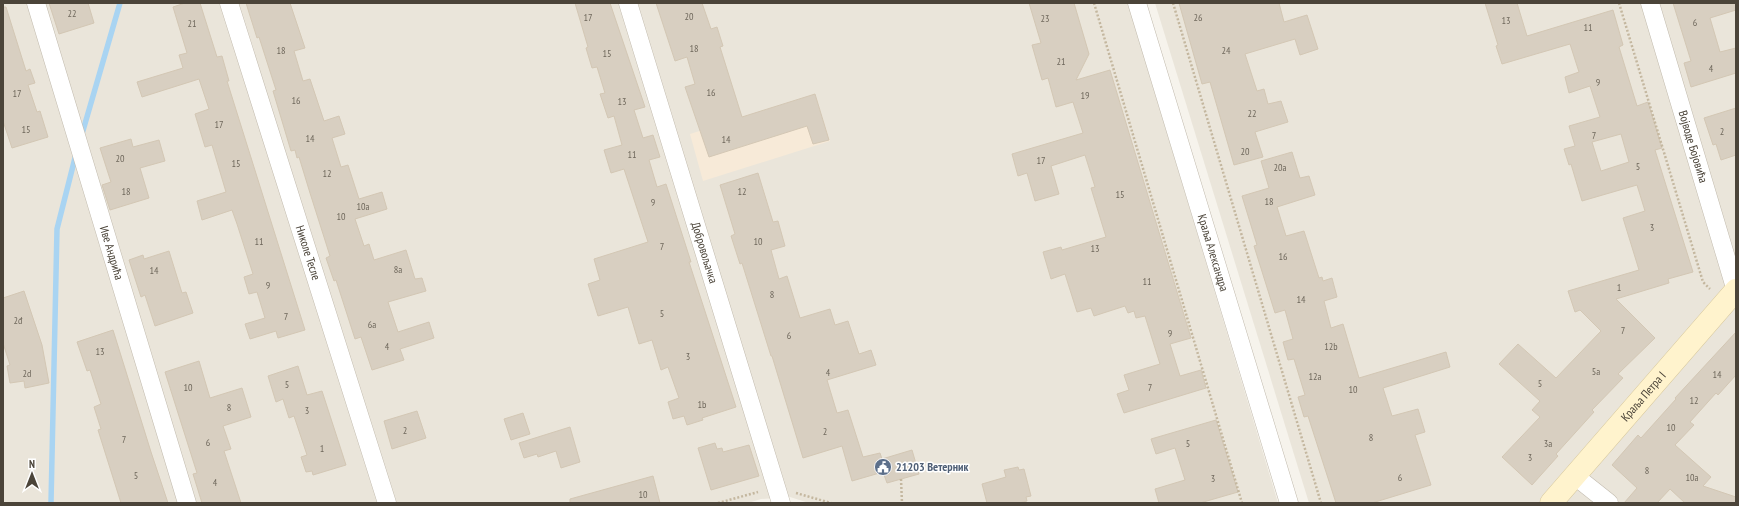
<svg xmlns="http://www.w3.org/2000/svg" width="1739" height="506" font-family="'PT Sans Narrow',sans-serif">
<rect width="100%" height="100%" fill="#f6f3ec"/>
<g fill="#eae5da">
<path d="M3,3H1128L1278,503H809L790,497L761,499L748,503H3Z"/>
<path d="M1155,3H1736V276L1540,503H1309Z"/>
<path d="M1736,302V503H1563Z"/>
</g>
<path fill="#f7ead8" d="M815,94L830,141L703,181L690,134Z"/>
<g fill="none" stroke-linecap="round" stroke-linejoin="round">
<g stroke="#a9d4f2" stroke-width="5.5">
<path d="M82,134L120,3"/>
<path d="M51,503L57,229L76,154"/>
</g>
</g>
<g fill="#d8cfc1" stroke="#d3c7b4" fill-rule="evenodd">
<path d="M49,3H88L94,23L59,34Z"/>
<path d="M185,3H200L217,57L222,56L229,81H227L305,330L278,338L276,331L250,339L245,324L265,318L257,292L249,294L244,277L253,274L237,224L232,210L202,220L197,201L226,192L212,145L205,147L195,114L209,109L199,79L142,97L137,82L183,68L179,55L187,53L173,7Z"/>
<path d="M246,3H290L305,48L294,51L303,81L310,79L324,121L339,116L345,134L332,138L341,167L348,165L359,199L382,192L387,209L355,219L364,246L369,244L374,260L406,250L415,279L422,278L426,291L388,302L398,332L429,322L434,338L400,349L404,360L372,370L361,337L355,339L336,280L334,281L326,258L330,256L310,193L299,157L297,158L295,150L291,151L273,91L276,90L259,37L257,38Z"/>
<path d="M575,3H610L645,107L634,110L643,138L653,135L660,157L649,160L657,187L666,184L691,262H689L736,407L702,418L703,420L687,425L684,416L673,419L668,402L679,398L668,367L661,370L652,340L639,344L628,307L598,316L588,284L600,280L594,259L648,242L624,169L611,173L604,150L622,145L614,116L608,118L600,94L605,93L597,67L592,68L586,48L588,47Z"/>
<path d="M656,3H702L711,29L717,27L723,46L720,47L742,117L815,94L829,140L813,144L807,126L709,157L685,87L695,84L687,57L675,61Z"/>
<path d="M1029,3H1074L1089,54L1076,80L1110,70L1191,338L1170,344L1180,376L1201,370L1206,388L1124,413L1117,394L1129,390L1124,375L1160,364L1145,316L1136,318L1134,311L1128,313L1125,306L1094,316L1091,308L1077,312L1065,274L1051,279L1043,252L1061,247L1062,250L1106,237L1091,188L1095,187L1085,155L1051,166L1059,194L1035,201L1027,173L1018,176L1012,154L1083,133L1073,102L1056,107L1048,78L1042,80L1032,45L1041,43Z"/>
<path d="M1179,3H1279L1284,22L1307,15L1318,49L1300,55L1295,39L1245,54L1257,91L1264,89L1268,104L1281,101L1288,122L1255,132L1263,157L1234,165L1210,82L1202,84Z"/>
<path d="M1485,3H1517L1527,36L1613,10L1623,45L1619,47L1637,106L1648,102L1662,148L1655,150L1693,272L1668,279L1669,283L1616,299L1655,338L1618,374L1623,378L1592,410L1594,412L1556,454L1558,456L1532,485L1502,457L1540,417L1532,410L1540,401L1499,364L1518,344L1556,378L1601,331L1580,310L1575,312L1568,291L1639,270L1623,218L1645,211L1637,185L1582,201L1571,164L1569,165L1564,149L1575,146L1569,126L1600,117L1590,86L1569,93L1565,77L1579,72L1570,44L1502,64L1496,46L1498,45ZM1621,134L1629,162L1601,171L1592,142Z"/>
<path d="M1673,3H1736V10L1710,18L1720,52L1736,48V73L1691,87L1684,63L1691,61Z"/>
<path d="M3,7H6L26,71L30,69L35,83L28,85L37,112L40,111L48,137L12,148L3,121Z"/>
<path d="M1736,108V155L1721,160L1716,144L1713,145L1704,118Z"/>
<path d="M131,139L133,147L159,140L165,161L140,168L149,198L110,210L102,185L111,182L100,148Z"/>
<path d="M1292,152L1300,178L1309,176L1315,195L1277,207L1286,236L1304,231L1319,278L1322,277L1323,281L1332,278L1337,297L1324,301L1331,328L1343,324L1359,378L1446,352L1450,367L1383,388L1392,416L1418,409L1425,432L1415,435L1431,485L1372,503H1336L1308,416L1304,417L1298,397L1305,395L1294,359L1288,360L1283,342L1293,339L1285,310L1275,313L1254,246L1257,245L1242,196L1269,188L1261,161Z"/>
<path d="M758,173L773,222L778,221L785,246L771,250L779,279L787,276L800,318L830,309L835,325L848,321L859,354L871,350L876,365L827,380L837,413L848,410L863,457L880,453L882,459L912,450L919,474L887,483L883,472L852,481L842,446L803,458L772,356H771L742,263L740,264L731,236L735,234L720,185Z"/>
<path d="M169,251L182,293L186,292L193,313L155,326L145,295L141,297L129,260L143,255L144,259Z"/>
<path d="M24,291L42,345L49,383L25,388L24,381L10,383L7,366L10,365L3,343V298Z"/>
<path d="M113,330L151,452L168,503H121L98,430L101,429L94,407L101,404L90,370L87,371L77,342Z"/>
<path d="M1736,332V375L1718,395L1716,393L1690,422L1694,425L1675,445L1711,477L1703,486L1736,497V503H1685L1670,489L1657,503H1624L1637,488L1612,465L1638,435L1641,438L1676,399L1675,398Z"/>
<path d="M199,361L210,398L242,388L251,417L223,426L231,449L224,451L241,503H202L193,474L197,473L165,372Z"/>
<path d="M298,366L307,395L322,391L346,465L313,475L312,471L306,472L301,457L307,455L294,416L289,418L283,399L276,402L268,376Z"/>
<path d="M417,411L426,438L392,449L384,421Z"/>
<path d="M523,413L530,434L511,440L504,419Z"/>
<path d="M1216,420L1238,492L1200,503H1159L1155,489L1185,480L1175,448L1156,454L1151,439Z"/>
<path d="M570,427L580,462L561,468L556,451L538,457L537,454L524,458L519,443Z"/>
<path d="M715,443L717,449L722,448L723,452L749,445L759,476L711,490L698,448Z"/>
<path d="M1018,467L1019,470L1024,469L1031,496L1026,497L1027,501L1019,503H987L982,484L1006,477L1004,470Z"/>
<path d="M653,476L660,503H570V499Z"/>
</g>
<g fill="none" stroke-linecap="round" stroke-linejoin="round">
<g stroke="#c2bbae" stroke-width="19">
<g id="street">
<path id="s1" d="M36,3L187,503"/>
<path id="s2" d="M229,3L387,503"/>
<path id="s3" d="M628,3L781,503"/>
<path id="s4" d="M1137,3L1289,503"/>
<path id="s5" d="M1650,3L1736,291"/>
<path d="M1575,476L1609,503"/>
</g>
</g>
<g stroke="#d6c79b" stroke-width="23">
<g id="secondary">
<path id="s6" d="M1551,503L1736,290"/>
</g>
</g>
<g stroke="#c4b79f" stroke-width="2.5" stroke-dasharray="2 2" stroke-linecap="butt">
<path d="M1094,3L1242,503"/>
<path d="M1173,3L1321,503"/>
<path d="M1619,3L1703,282L1710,289"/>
<path d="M901,479L902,503"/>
<path d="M796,493L831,503"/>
<path d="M718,503L758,492"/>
</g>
<use href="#street" stroke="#fff" stroke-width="18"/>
<use href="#secondary" stroke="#fff3cd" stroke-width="22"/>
</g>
<defs>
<g id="civic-disc" transform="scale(0.9)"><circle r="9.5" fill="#5c6f8a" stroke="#fff"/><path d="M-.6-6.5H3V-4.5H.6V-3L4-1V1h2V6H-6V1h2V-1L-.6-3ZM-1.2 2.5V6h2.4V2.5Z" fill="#fff"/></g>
</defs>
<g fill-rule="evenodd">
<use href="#civic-disc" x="883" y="467"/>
</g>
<g text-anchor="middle" stroke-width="3" stroke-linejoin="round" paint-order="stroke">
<g font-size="10" fill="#6e675b">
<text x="72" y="17">22</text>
<text x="689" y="20">20</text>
<text x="588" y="21">17</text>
<text x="1198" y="21">26</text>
<text x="1045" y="22">23</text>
<text x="1506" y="24">13</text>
<text x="1695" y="26">6</text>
<text x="192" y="27">21</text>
<text x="1588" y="31">11</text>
<text x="694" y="52">18</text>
<text x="281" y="54">18</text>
<text x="1226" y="54">24</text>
<text x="607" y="57">15</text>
<text x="1061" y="65">21</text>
<text x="1711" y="72">4</text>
<text x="1598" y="86">9</text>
<text x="711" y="96">16</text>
<text x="17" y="97">17</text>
<text x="1085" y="99">19</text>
<text x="296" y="104">16</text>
<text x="622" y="105">13</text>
<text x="1252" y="117">22</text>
<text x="219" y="128">17</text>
<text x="26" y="133">15</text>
<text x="1722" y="135">2</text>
<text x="1594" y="139">7</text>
<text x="310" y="142">14</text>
<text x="726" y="143">14</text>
<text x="1245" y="155">20</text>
<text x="632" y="158">11</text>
<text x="120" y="162">20</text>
<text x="1041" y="164">17</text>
<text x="236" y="167">15</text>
<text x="1638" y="170">5</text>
<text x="1280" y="171">20a</text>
<text x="327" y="177">12</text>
<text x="126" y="195">18</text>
<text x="742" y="195">12</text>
<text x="1120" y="198">15</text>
<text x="1269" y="205">18</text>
<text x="653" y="206">9</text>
<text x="363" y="210">10a</text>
<text x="341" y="220">10</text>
<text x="1652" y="231">3</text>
<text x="259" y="245">11</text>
<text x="758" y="245">10</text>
<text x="662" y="250">7</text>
<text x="1095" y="252">13</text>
<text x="1283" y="260">16</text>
<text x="398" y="273">8a</text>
<text x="154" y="274">14</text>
<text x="1147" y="285">11</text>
<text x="268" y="289">9</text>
<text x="1619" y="291">1</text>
<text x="772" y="298">8</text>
<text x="1301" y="303">14</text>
<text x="662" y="317">5</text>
<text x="286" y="320">7</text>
<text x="18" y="324">2đ</text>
<text x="372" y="328">6a</text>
<text x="1623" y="334">7</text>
<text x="1170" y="337">9</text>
<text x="789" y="339">6</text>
<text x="387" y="350">4</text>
<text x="1331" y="350">12b</text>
<text x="100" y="355">13</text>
<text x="688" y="360">3</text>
<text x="1596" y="375">5a</text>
<text x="828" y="376">4</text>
<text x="27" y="377">2d</text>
<text x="1717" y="378">14</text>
<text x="1315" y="380">12a</text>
<text x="1540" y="387">5</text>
<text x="287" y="388">5</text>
<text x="188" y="391">10</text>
<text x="1150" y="391">7</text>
<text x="1353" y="393">10</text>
<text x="1694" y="404">12</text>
<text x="702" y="408">1b</text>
<text x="229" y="411">8</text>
<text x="307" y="414">3</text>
<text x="1671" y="431">10</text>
<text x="405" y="434">2</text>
<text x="825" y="435">2</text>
<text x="1371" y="441">8</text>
<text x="124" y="443">7</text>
<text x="208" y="446">6</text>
<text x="1188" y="447">5</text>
<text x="1548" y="447">3a</text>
<text x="322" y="452">1</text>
<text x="1530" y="461">3</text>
<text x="1647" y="474">8</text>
<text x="136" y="479">5</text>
<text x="1400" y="481">6</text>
<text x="1692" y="481">10a</text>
<text x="1213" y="482">3</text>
<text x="215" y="486">4</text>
<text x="643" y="498">10</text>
</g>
<g font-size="12" fill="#4b4439" stroke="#fff">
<text dy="4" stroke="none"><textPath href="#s5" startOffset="150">Војводе Бојовића</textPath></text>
<text dy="4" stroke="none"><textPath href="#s1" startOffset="261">Иве Андрића</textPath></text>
<text dy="4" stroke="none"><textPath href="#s2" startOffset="262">Николе Тесле</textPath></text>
<text dy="4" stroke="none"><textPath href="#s3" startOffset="261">Добровољачка</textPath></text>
<text dy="4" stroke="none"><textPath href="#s4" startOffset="261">Краља Александра</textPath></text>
<text dy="4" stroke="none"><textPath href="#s6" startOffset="141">Краља Петра I</textPath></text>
</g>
<g font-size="12" font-weight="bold" fill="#4e5e75" stroke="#fff" text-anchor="start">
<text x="896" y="471">21203 Ветерник</text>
</g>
</g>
<rect width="1739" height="506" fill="none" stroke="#4b4439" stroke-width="8"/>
<g transform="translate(32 474)" stroke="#ffffff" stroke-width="3" paint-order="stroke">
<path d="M0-3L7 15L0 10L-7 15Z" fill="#4b4439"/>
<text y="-6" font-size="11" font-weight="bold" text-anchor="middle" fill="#4b4439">N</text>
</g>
</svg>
